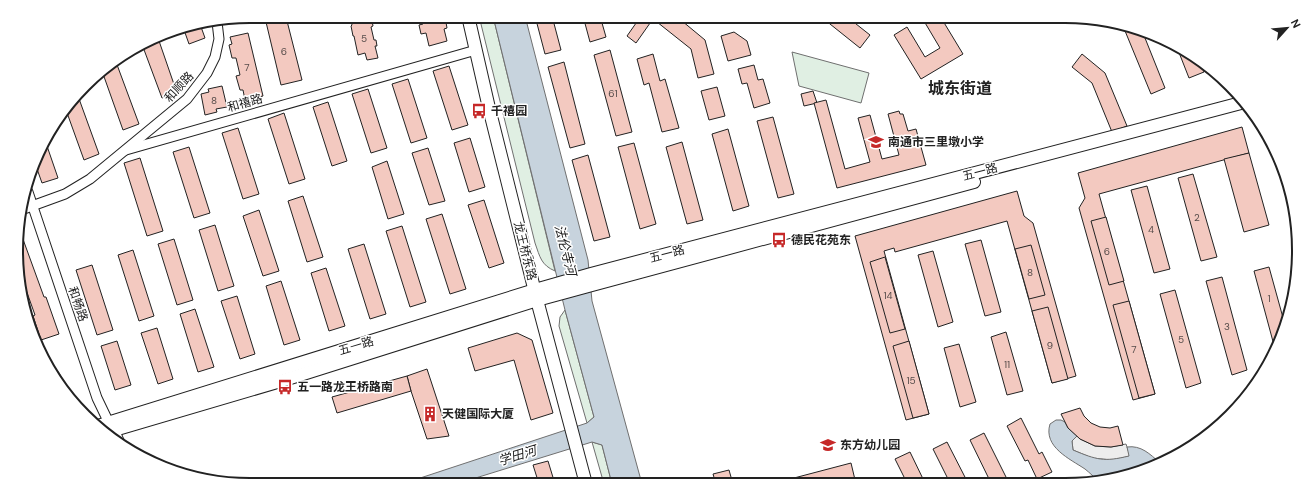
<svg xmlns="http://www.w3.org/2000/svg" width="1315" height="501" font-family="'DM Sans','Noto Sans SC',sans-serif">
<rect width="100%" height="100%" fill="#fff"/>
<g fill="#e0efe3" stroke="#6f6f6f">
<path d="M479,16H493L555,271C541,265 540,257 535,243Z"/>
<path d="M792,52L869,73L861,103L799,86Z"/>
<path d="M565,310L594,417L587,423L559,326L560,317Z"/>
<path d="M49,364C59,370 64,378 64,390L58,383Z"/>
<path d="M592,442L602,445L612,484H604Z"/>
</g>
<path fill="#ededed" stroke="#6f6f6f" d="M1077,436L1080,439L1095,446L1111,447L1126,444L1130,456L1112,460L1092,458L1073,450L1072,441Z"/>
<g fill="#c7d3dd" stroke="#6f6f6f">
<path d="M493,16H525L588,260L592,301L642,484H612L602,445L592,442L453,485H399L587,423L594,417L565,310Z"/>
<path d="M1056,420H1061L1065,422L1068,428L1077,436L1072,441L1073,450C1097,460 1104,462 1129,456L1127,447C1141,445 1150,454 1160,463L1099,482C1094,477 1090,473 1085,469C1070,459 1043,447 1050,424Z"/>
</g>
<g fill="#f3c9c0" stroke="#222">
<path d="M348,16H368L369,21H372L373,26L371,27L374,40H376L377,46H375L378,58L367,60L365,53L358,55L354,36H353L351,26L352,25L350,16Z"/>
<path d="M421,16H440L441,18L445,17L447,28L444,29L447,41L429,46L426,33L421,34L419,25L423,24Z"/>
<path d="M535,16H552L561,50L545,54Z"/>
<path d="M583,16H600L606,37L590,42Z"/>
<path d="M641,16H655L636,43L627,36Z"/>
<path d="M662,16H676L705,40L714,74L698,78L691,49L657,22Z"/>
<path d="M820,16H846L870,35L860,48Z"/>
<path d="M921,16H940L963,54L921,79L894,35L907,27L925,57L940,48Z"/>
<path d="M286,17L302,80L281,85L266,22Z"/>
<path d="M1120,23L1125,24L1143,33L1165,88L1151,94L1123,26Z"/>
<path d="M200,24L205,38L189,44L183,27Z"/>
<path d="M734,32L747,41L751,55L728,61L721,36Z"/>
<path d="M248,33L263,96L245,100L243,90H240L236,76L240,75L236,58H232L229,45L232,44L230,37Z"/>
<path d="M158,38L177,93L162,98L143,47Z"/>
<path d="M610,50L632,132L616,136L594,55Z"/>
<path d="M1178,50L1200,61L1204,72L1189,78Z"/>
<path d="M653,54L660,81L665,79L679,128L662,132L649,83L644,85L637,59Z"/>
<path d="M1082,54L1105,73L1127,126L1112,132L1092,83L1072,67Z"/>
<path d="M116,62L139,124L123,130L102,71Z"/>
<path d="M564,62L585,144L570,148L548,67Z"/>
<path d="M754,65L758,80L763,79L770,103L754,108L747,83L742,84L738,69Z"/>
<path d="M449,66L468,125L452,130L433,71Z"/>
<path d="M408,79L427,138L411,143L392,84Z"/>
<path d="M222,86L227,107L216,109L217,112L205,115L201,94L209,92L208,89Z"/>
<path d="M717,87L725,116L709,120L701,91Z"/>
<path d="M368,89L387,148L371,153L352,94Z"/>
<path d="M813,91L817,103L804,106L801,94Z"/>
<path d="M78,96L99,154L84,160L66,110Z"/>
<path d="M826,100L845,169L870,162L858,118L870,115L882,159L899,155L888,114L899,111L900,114H903L908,131L916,129L926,165L837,188L814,103Z"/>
<path d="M328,102L347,161L332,166L313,107Z"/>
<path d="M284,113L305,179L289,184L268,119Z"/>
<path d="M773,117L794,194L778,198L757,121Z"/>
<path d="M1242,127L1249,153L1099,194L1155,394L1133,400L1079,208L1085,198L1078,173Z"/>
<path d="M238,128L259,194L243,199L222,133Z"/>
<path d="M728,129L749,206L733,211L712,134Z"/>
<path d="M470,138L485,187L469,192L454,143Z"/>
<path d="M682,142L703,220L687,224L666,147Z"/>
<path d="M634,143L656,224L640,229L618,147Z"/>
<path d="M47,146L58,178L42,183L36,166L43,147Z"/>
<path d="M189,147L210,213L194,218L173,152Z"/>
<path d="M428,148L445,201L429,205L412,153Z"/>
<path d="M1249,153L1269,225L1244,232L1224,159Z"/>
<path d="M588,155L610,237L594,241L572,160Z"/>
<path d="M140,158L163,231L147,236L124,163Z"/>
<path d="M387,161L404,214L388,219L372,167Z"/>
<path d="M1193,174L1217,257L1201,261L1178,178Z"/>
<path d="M1147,186L1170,269L1154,273L1131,190Z"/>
<path d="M1017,191L1024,216L1033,223L1076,376L1052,383L1007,221L895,252L894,248L884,251L929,414L906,420L855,236Z"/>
<path d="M303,196L323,257L307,262L288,201Z"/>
<path d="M484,200L504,263L489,268L468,205Z"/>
<path d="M259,210L279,271L263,276L243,216Z"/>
<path d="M442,214L466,289L450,294L426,219Z"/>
<path d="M1106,217L1124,281L1109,285L1091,221Z"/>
<path d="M215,225L234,286L218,291L199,230Z"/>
<path d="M402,226L426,302L410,307L386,231Z"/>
<path d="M18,231H20L44,297H46L59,334L41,340L33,316L35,315L20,273Z"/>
<path d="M174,239L193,300L177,305L158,244Z"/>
<path d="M981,240L1001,312L985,316L965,244Z"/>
<path d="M364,244L386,314L370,319L348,249Z"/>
<path d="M1031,245L1045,295L1029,299L1015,249Z"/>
<path d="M133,250L154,316L139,321L118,255Z"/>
<path d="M933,251L953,322L938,327L918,255Z"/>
<path d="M885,257L905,329L890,333L870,262Z"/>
<path d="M92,265L113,330L97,335L76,270Z"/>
<path d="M1269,267L1285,325L1275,349L1254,271Z"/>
<path d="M326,268L345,326L329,331L311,273Z"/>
<path d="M1222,277L1247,370L1232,375L1206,281Z"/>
<path d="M281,281L300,340L284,345L266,286Z"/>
<path d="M1175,290L1201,383L1186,388L1160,294Z"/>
<path d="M237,296L255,354L240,359L221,301Z"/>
<path d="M1129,301L1155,394L1139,398L1113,305Z"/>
<path d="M1048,307L1068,379L1052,383L1032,311Z"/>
<path d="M195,309L214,367L198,372L180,314Z"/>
<path d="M157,328L173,379L158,384L141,333Z"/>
<path d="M1006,332L1023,391L1007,395L991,337Z"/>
<path d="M517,333L532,340L553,413L531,420L514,360L475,371L468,348Z"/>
<path d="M117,341L131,385L115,390L101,346Z"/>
<path d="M909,341L929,414L913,418L893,346Z"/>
<path d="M959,344L976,402L960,407L944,348Z"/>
<path d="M427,369L449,436L427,439L411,391L407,376Z"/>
<path d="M407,376L411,391L337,413L332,397Z"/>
<path d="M1080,408L1084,416L1091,423L1100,427L1110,428L1118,426L1123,445L1111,447L1095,446L1080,439L1068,428L1061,414Z"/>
<path d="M1021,418L1039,454L1042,452L1052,472L1037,479L1028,460L1025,461L1007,426Z"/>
<path d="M984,433L1009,483H991L970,440Z"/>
<path d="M947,442L968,483H950L933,449Z"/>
<path d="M910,452L925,483H907L895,459Z"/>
<path d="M548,461L555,484H539L533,465Z"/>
<path d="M851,463L856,484H796L794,478Z"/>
<path d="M729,470L733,484H716L713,474Z"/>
<path d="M496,480L498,484H482Z"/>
</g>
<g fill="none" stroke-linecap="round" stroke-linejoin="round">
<g stroke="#222" stroke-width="11">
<g id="street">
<path d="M126,150L476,50"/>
<path d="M28,192L97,398L109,423"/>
<path d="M21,210L65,194L90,179L187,99L207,73L215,57L219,39L217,22"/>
</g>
</g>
<g stroke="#222" stroke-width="14">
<g id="secondary">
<path d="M468,16L489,108L537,300L586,484"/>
<path d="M110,424L118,442"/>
<path d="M98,426L535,290L591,274L1241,103"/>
<path d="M104,433L284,380L537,300L592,285L974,182"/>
</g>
</g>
<use href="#street" stroke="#fff" stroke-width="9"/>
<use href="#secondary" stroke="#fff" stroke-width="12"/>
</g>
<defs>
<g id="bus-bare" transform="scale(1.2)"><path d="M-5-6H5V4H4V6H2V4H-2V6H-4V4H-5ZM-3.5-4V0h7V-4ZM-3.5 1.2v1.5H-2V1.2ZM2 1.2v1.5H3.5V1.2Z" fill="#c62828" stroke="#fff" stroke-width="2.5" paint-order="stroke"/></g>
<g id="school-bare" transform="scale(1.2)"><path d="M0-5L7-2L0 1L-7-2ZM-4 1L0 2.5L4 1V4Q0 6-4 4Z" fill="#c62828" stroke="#fff" stroke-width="2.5" paint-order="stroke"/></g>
<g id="building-bare" transform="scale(1.2)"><path d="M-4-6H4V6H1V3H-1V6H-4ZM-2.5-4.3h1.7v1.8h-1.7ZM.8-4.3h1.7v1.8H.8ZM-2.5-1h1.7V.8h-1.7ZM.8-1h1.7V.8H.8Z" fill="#c62828" stroke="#fff" stroke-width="2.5" paint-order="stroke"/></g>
</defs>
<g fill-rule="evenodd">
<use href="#bus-bare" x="479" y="111"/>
<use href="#school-bare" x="876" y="142"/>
<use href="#bus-bare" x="779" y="240"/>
<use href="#bus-bare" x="285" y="387"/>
<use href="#building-bare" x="430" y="414"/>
<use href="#school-bare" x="828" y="445"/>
</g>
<g text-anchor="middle" stroke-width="3" stroke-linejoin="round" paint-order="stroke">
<g font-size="10" fill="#564c4a">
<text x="364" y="42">5</text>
<text x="284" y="55">6</text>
<text x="247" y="71">7</text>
<text x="613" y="97">61</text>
<text x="214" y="104">8</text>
<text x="1197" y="221">2</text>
<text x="1151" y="233">4</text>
<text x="1107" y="255">6</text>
<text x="1030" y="276">8</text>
<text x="888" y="299">14</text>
<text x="1269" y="302">1</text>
<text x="1227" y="330">3</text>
<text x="1181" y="343">5</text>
<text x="1050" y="349">9</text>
<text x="1134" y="353">7</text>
<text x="1007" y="368">11</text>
<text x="911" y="384">15</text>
</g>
<g font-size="12" fill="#222" stroke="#fff">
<text transform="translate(179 87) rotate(-47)" y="4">和顺路</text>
<text transform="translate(245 103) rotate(-16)" y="4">和禧路</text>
<text transform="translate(980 172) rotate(-15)" y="4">五一路</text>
<text transform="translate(525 251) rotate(76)" y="4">龙王桥东路</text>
<text transform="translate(667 254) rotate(-15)" y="4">五一路</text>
<text transform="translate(78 304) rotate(71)" y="4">和畅路</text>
<text transform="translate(356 346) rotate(-17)" y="4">五一路</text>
</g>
<g font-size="12" font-weight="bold" fill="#222" stroke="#fff" text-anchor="start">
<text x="491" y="115">千禧园</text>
<text x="888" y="146">南通市三里墩小学</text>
<text x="791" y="244">德民花苑东</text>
<text x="297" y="391">五一路龙王桥路南</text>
<text x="442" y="418">天健国际大厦</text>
<text x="840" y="449">东方幼儿园</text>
</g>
<g font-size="13" font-style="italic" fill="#222" stroke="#fff">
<text transform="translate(566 250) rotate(76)" y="5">法伦寺河</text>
<text transform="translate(517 455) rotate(-17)" y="5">学田河</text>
</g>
<g font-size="16" font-weight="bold" fill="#222" stroke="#fff">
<text x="960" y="94">城东街道</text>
</g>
</g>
<path d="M0 0H1315V501H0ZM250 23H1065A227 227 0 0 1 1292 250V251A227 227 0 0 1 1065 478H250A227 227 0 0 1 23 251V250A227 227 0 0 1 250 23Z" fill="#fff" fill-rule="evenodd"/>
<path fill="none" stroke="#222" stroke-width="2" d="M250 23H1065A227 227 0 0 1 1292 250V251A227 227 0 0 1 1065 478H250A227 227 0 0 1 23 251V250A227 227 0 0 1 250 23Z"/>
<g transform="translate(1287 28) rotate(63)" stroke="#ffffff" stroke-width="3" paint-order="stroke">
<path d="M0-3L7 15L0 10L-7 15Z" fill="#222222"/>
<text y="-6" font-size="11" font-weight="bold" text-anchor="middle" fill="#222222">N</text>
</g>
</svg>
